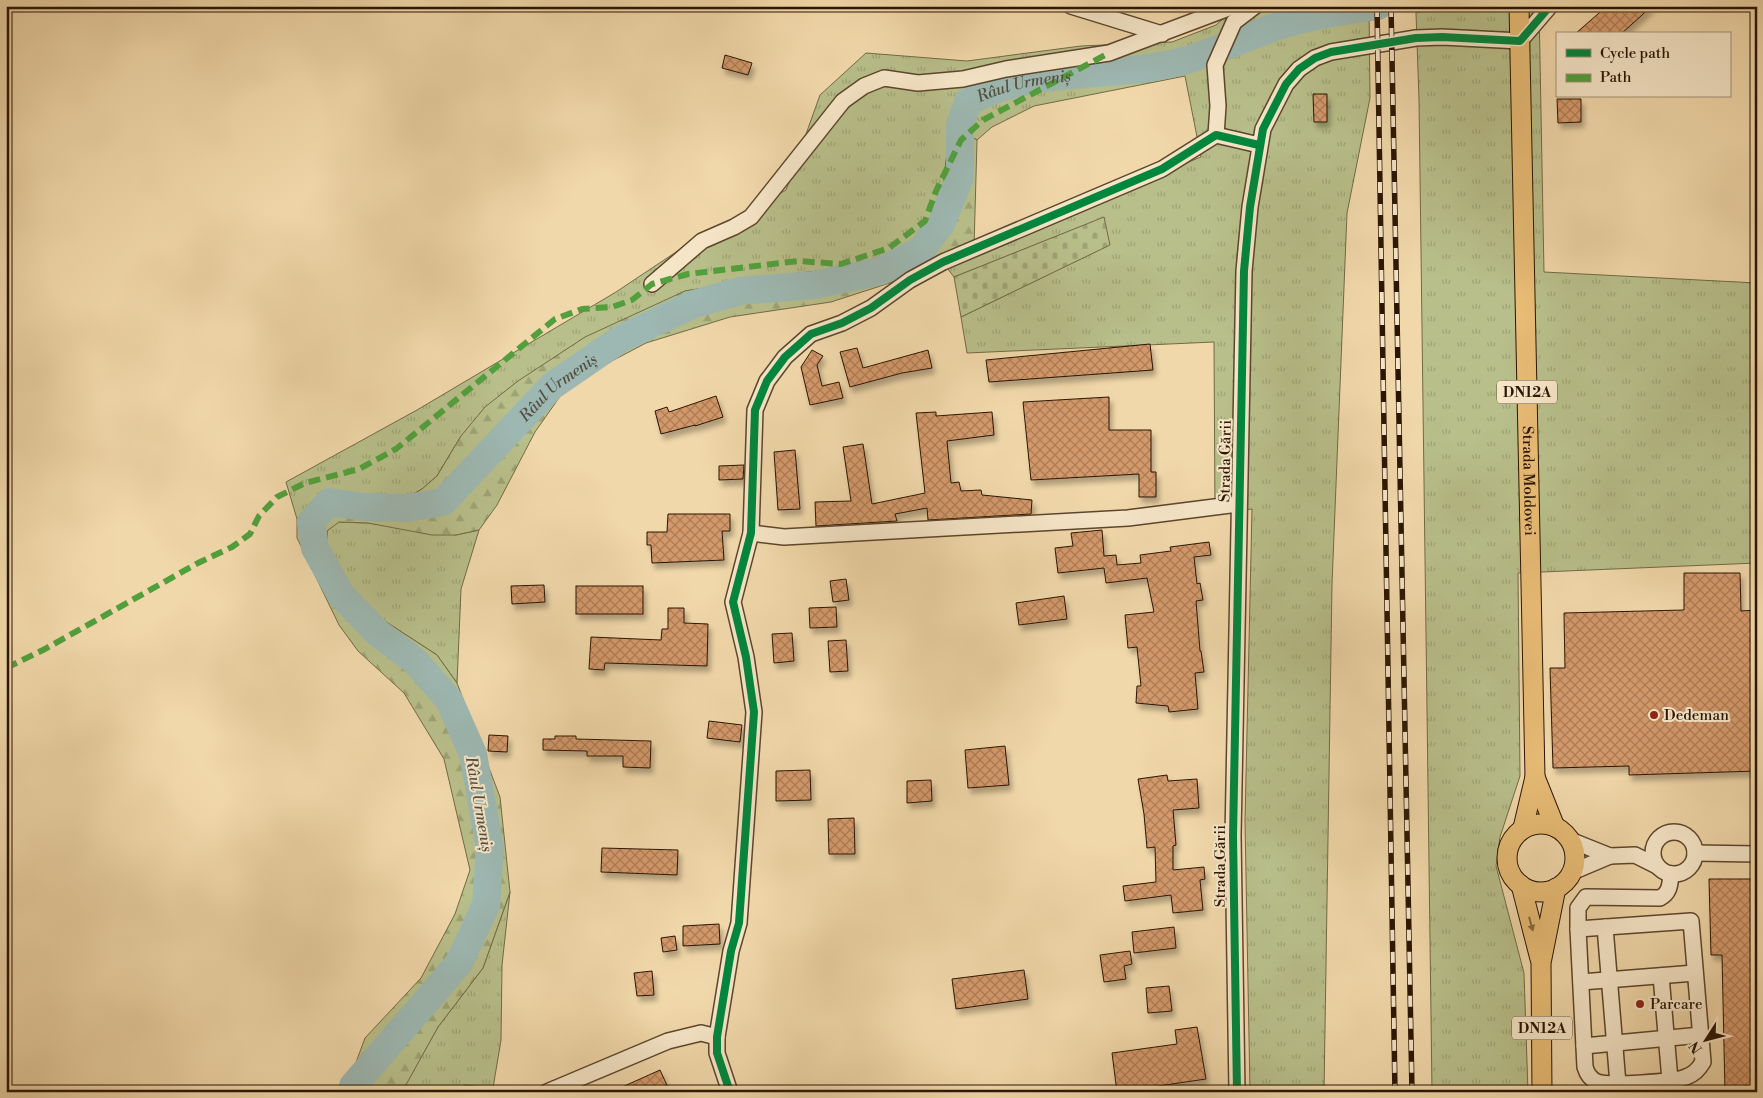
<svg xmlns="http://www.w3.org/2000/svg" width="1763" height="1098" font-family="'Libre Bodoni',serif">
<defs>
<pattern id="grass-tufts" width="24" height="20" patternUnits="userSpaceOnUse" patternTransform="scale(1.25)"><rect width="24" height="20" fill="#b8bf8a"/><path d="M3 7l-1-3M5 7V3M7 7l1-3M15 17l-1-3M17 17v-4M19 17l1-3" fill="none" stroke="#9ea375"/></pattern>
<pattern id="forest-firs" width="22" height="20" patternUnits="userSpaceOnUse" patternTransform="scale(1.25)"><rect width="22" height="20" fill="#b8bf8a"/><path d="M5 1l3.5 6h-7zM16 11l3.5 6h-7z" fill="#9ea375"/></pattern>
<pattern id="cemetery-stones" width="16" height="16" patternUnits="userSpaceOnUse" patternTransform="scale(1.25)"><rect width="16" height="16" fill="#b8bf8a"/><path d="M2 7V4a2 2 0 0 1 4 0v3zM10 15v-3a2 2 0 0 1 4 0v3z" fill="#9ea375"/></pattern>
<pattern id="building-cross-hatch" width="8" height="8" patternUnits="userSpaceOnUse" patternTransform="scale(1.25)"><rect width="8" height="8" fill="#d4996b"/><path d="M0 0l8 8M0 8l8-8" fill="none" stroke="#ac7c56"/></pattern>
<filter id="shadow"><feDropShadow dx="3" dy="5.5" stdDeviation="2.5" flood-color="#0004"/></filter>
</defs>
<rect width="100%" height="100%" fill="#f1d8aa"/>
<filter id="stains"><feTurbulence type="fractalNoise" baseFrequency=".004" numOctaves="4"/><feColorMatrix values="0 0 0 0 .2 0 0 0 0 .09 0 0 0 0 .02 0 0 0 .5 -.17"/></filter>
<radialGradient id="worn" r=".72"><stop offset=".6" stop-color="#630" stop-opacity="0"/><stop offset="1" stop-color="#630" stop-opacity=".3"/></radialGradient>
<g fill="url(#grass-tufts)" stroke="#726a46">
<path d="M1237,6H1369L1370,98L1347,213L1332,584L1324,1092H1250L1245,821L1252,509L1215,513L1214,342L967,353L961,317L1109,245L1103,218L954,277L944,264L974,248L1201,157L1185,76L1034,106L992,127L977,140L972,137L948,144L941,206L926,232L906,247L871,265L800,273L685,291L461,436L437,476L422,489L408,497L312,505L297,519L286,482L417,410L616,292L685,246L786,190L820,95L866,53L967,61L1081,46L1172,42L1216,25Z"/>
<path d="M1445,6H1539L1544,272L1757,283V563L1518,573L1520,776L1500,837L1496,866L1524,973L1528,1092H1432L1419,99L1416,13Z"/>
<path d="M338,522L368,523L456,535L479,530L461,589L457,683L437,655L357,603L342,581L327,552V531Z"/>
<path d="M510,892L502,965L501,1040L493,1088L465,1085L454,1092H401L438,1027L483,968Z"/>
</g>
<path fill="url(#forest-firs)" stroke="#726a46" d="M972,137L977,140L974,248L899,280L831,302L730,317L646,343L591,372L561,395L535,432L497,505L479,530L456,535H432L368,523L339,522L327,531V552L342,581L357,603L437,655L457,683L500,797L510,892L483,968L438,1027L402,1092H345L365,1038L421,978L455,914L470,870L444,759L404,693L358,651L339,625L297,538V519L312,505L343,496L408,497L422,489L437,476L461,436L485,407L518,381L585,337L685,291L800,273L871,265L906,247L926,232L941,206L948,144Z"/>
<path fill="url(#cemetery-stones)" stroke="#726a46" d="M1104,217L1110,245L961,317L954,277Z"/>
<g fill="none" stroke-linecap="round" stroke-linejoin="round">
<path stroke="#9db8b2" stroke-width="28" id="s1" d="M352,1092L353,1086L459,963L486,905L490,848L473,754L449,700L415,661L378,633L341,595L315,548L311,522L329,502L364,507L407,508L443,502L552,386L622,338L694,304L740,291L814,285L881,271L921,250L941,224L960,177V125L968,102C1034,65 1116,80 1187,60C1220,50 1251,35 1284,24C1314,15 1346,10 1378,6"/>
</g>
<g fill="url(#building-cross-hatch)" stroke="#2b1502" filter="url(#shadow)">
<path d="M1607,6H1652L1621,34H1575Z"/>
<path d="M725,55L752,63L748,75L722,68Z"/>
<path d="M1313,94H1327V122H1314Z"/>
<path d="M1557,99H1581V122L1558,123Z"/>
<path d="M1150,344L1153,370L989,382L986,360Z"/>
<path d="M857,348L863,368L928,350L932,368L902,373L850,387L840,352Z"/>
<path d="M812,350L823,356L817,365L822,386L839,382L843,398L810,405L801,367Z"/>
<path d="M716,396L723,417L695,426V425L661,434L655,411L667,407L669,412Z"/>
<path d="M1109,397V430H1151V472H1156V497H1139V474L1031,480L1023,402Z"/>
<path d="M936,412V416L992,412L994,435L947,441L951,483L959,482L961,491L981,490L982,495L1032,500L1031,514L928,520L927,508L895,514L897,521L816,526L815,502L851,501L843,447L863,444L872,504L925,493L916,413Z"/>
<path d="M795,450L800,509L778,510L774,452Z"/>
<path d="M744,465L743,479L719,480V466Z"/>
<path d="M668,514H730V531H722L724,560L652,563L651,545H647V532H667Z"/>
<path d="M1102,530L1104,556L1116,555L1117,565L1141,563L1140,555L1171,551L1170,547L1209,542L1211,555L1194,557L1197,584L1200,583L1203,600L1196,601L1200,651H1201L1204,672L1195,673L1198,709L1169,712L1168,706L1136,703L1137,686H1141L1137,647L1128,648L1125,615L1154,612L1147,578L1106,583L1104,568L1058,573L1055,548L1073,546L1071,533Z"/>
<path d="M1684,573H1740L1741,611L1757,610V771L1629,775V766L1553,768L1550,668H1565L1564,613L1684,610Z"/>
<path d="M846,579L849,600L833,602L830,581Z"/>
<path d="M544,585L545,602L512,604L511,586Z"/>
<rect x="576" y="586" width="67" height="28"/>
<path d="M1064,596L1067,619L1019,625L1016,603Z"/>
<path d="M836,607L837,627L810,628L809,608Z"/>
<path d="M668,608H684V623L708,624L707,666L605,663L604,670L589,669L591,637L661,640L662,629H668Z"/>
<path d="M792,633L794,661L774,663L772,634Z"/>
<path d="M846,640L848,671L830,672L828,641Z"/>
<path d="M709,721L742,725L740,742L707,738Z"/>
<path d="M489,735L508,736L507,752L488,751Z"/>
<path d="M555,736H576V739L651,741L650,768L623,767V756H587V751L543,750V739H555Z"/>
<path d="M1005,746L1009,785L968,788L965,750Z"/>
<path d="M810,770L811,800L776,801V771Z"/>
<path d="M1167,775L1168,781L1197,779L1199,808L1173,810L1176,845L1173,846V870L1204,867L1205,879L1200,880L1203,910L1173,913L1171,895L1125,901L1123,886L1156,882L1155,847L1147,848L1144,814L1138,779Z"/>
<path d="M931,780L932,801L907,803V781Z"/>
<path d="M854,818L855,854H829L828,819Z"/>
<path d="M602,848L678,850L677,875L601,872Z"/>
<path d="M1709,879H1757V1092H1725L1722,955H1711Z"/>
<path d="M719,924L720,944L683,946V926Z"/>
<path d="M1174,927L1176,948L1134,953L1132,932Z"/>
<path d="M675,936L677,950L663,952L661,938Z"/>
<path d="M1130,951L1132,964L1124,966L1126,979L1104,982L1100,955Z"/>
<path d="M1024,970L1028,999L956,1009L952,979Z"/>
<path d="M652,971L654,995L637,996L634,973Z"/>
<path d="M1169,986L1172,1011L1148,1013L1146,988Z"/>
<path d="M1197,1027L1206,1079L1117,1092L1112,1053L1177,1044L1175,1030Z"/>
<path d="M660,1070L670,1092H611Z"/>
</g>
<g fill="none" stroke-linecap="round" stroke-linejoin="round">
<g stroke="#5c462c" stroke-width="18">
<g id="minor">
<path d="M1071,6L1162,34"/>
<path d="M1216,135L1218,106L1215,65L1234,22L1255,6"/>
<path d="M652,284L702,241L734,227L751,217L843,101L864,86L884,78L918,83L963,79L1006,69L1109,53L1234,6"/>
<path d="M751,533L784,537L1128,518L1238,504"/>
<circle cx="1674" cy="853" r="21"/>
<path d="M1570,840L1610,856"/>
<path d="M1695,853L1757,854"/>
<path d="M1572,872L1610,856L1635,855L1657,866"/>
<path d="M1691,921L1703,1062C1698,1070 1694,1074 1686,1077C1675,1082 1608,1086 1597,1082C1590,1079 1587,1074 1585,1067L1578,929Z"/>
<path d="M1605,927L1618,1084"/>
<path d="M1578,929V908L1586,897L1660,898C1670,893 1670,884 1671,874"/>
<path d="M1661,976L1670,1080"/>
<path d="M1581,982L1695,973"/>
<path d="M1584,1046L1701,1035"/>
<path d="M547,1092L668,1041L701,1033L717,1037"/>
<path d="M730,1092L717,1053V1037L731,951L739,923L754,712L746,657L733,602L751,533L755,410L767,381L785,357L811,334L842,323L871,308L910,280L943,262L1162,169L1216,135L1259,145"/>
<path d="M1237,1092L1233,836L1244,271L1250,207L1263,129L1286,84L1299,69L1315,58L1331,52L1416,38L1442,37L1520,41L1550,6"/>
</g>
</g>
<g stroke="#2b1502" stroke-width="21">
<g id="major">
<path id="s2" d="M1519,6L1535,777L1523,828"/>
<path d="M1535,777L1555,827"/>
<circle cx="1541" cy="858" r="34"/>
<path d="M1521,885L1540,959"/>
<path d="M1542,1092L1541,963L1556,888"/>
</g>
</g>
<use href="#minor" stroke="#f6e6c8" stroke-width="15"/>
<use href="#major" stroke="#e8bc75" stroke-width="19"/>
<g stroke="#2b1502" stroke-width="5.5">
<g id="rail">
<path d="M1377,6L1395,1092"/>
<path d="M1391,6L1412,1092"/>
</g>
</g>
<use href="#rail" stroke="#f6e6c8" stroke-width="4" stroke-dasharray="11" stroke-linecap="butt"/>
<path stroke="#51a03d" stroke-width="6" stroke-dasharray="12 6" stroke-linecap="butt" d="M6,668L45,649L198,563L232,547L250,534L259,516L277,497L305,483L359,469L396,449L555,319L582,309L612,307L632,300L652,284L688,274L798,261L841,264L889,248L925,221L936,191L961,140L983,120L1109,53"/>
<g stroke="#f6e6c8" stroke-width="11">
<g id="cycleway">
<path d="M730,1092L717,1053V1037L731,951L739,923L754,712L746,657L733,602L751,533L755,410L767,381L785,357L811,334L842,323L871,308L910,280L943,262L1162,169L1216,135L1259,145"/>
<path d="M1237,1092L1233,836L1244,271L1250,207L1263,129L1286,84L1299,69L1315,58L1331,52L1416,38L1442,37L1520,41L1550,6"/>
</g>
</g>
<use href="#cycleway" stroke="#00873e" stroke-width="8"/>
</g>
<defs><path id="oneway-solid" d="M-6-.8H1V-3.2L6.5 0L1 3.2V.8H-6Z" transform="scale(1.25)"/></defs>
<use fill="#8a683c" href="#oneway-solid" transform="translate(1531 924) rotate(75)"/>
<g fill="#8f2418" stroke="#f6e6c8" stroke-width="2">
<circle cx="1654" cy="715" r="5"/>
<circle cx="1640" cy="1004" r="5"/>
</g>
<g text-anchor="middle" stroke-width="4" stroke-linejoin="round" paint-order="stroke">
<g fill="#f6e6c8" stroke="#68543d" stroke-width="1">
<rect x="1497" y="380.5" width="60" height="23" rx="4"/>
<rect x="1512" y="1016.5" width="60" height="23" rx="4"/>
</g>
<g font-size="14" font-weight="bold" fill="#2b1502">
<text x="1527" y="397">DN12A</text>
<text x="1542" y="1033">DN12A</text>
</g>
<g font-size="15" fill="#2b1502" stroke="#f6e6c8">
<text transform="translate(1225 461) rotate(-89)" y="5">Strada Gării</text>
<text dy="5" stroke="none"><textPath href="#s2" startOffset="475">Strada Moldovei</textPath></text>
<text transform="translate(1220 866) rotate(-90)" y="5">Strada Gării</text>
</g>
<g font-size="15" fill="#2b1502" stroke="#f6e6c8" text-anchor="start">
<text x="1664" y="720">Dedeman</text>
<text x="1650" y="1009">Parcare</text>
</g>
<g font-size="16" font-style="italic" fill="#534e40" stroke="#f6e6c8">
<text dy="6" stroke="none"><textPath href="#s1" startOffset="1595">Râul Urmeniș</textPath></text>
<text dy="6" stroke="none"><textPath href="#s1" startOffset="980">Râul Urmeniș</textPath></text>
<text transform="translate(480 804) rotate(80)" y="6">Râul Urmeniș</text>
</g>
</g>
<rect width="1763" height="1098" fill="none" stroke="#f1d8aa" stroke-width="25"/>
<rect x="8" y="8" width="1748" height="1083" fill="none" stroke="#2b1502" stroke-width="2.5"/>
<rect x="12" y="12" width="1738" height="1073" fill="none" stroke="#2b1502"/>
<rect x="1556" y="32" width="175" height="65" fill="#f6e6c8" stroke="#a59279"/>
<rect x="1566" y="49" width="25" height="8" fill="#00873e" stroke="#a59279"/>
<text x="1600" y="58" font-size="15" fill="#2b1502">Cycle path</text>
<rect x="1566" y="74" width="25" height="8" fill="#51a03d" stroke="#a59279"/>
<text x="1600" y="82" font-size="15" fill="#2b1502">Path</text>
<g transform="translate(1706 1040) rotate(234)" stroke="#f6e6c8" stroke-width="4" paint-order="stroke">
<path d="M0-4L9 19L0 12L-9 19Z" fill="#2b1502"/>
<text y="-8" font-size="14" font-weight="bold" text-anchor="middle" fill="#2b1502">N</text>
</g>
<rect width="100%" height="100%" filter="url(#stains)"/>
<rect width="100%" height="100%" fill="url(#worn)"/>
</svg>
